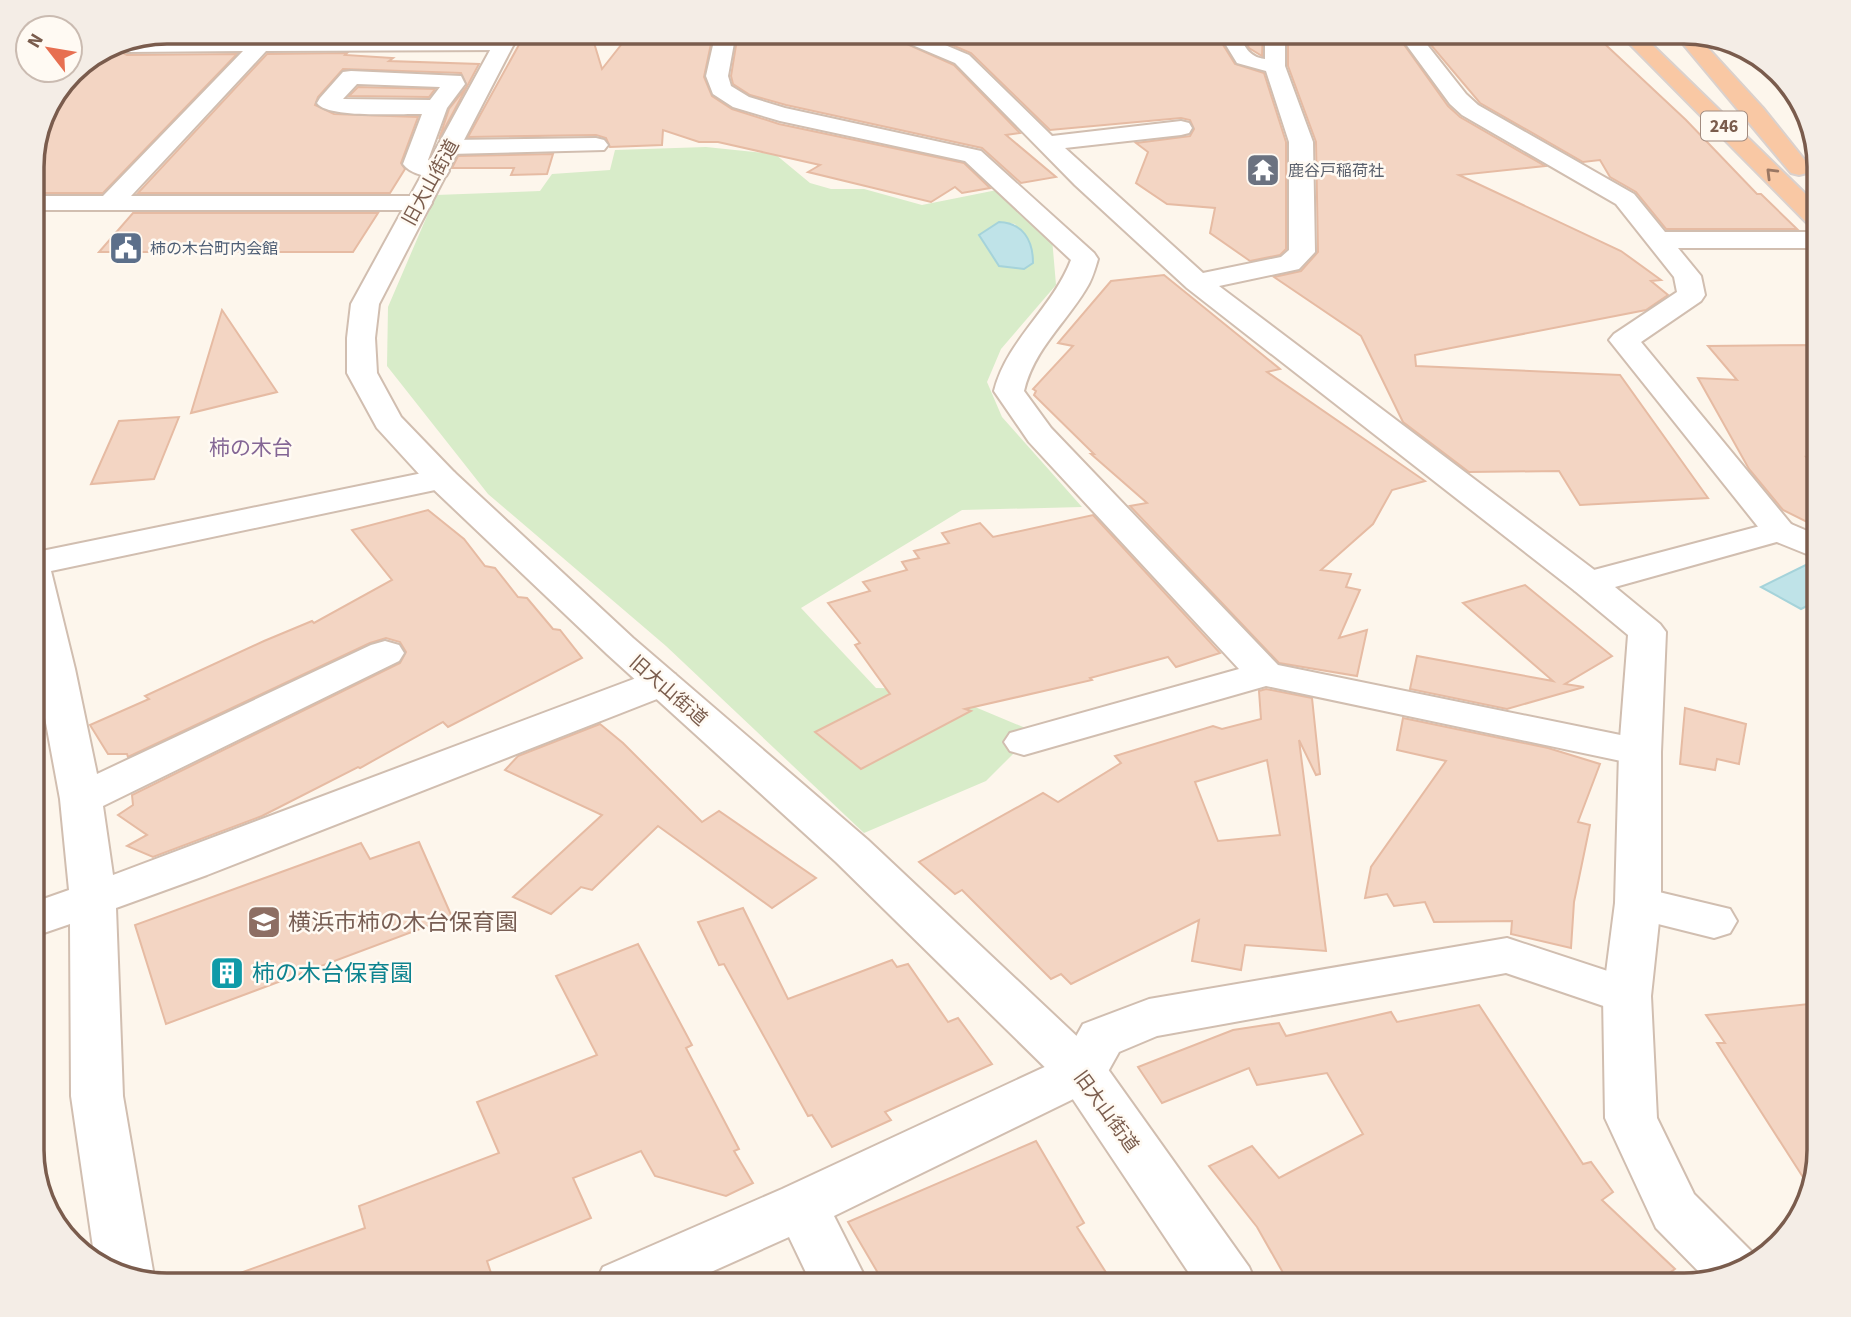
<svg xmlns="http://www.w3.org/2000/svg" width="1851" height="1317" font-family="'Source Sans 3','Noto Sans JP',sans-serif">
<rect width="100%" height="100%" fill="#fdf6ec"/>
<g fill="#d8ecc9" fill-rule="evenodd">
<path d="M273,32H510L504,44L260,45Z"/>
<path d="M706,147L775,154L810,183L831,189H864L922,205L997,190L1052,238L1056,285L1001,349L987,382L1002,417L1082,507L962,510L801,608L876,688L932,689L1035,732L986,781L864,833L666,646L488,494L387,366L388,307L436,195L540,191L552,174L610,170L615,150ZM999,222L1015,224L1033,263L999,266L997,259Z"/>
</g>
<g fill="#bfe3e8" stroke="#a5d3da" stroke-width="2">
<path d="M999,222C1023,223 1033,240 1033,263L1024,269L999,266L979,235Z"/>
<path d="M1816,560L1819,562V600L1801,609L1761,587Z"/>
</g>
<g fill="#f3d5c3" stroke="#e6bba3" stroke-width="2" fill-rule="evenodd">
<path d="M526,32L591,33L602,69L625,40L712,39L704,77L712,96L732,109L779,124L964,163L990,188L962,193L955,187L931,202L808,172L820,165L718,142H699L663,130L662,145L610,147L606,138L596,135L468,137Z"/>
<path d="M933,32H1215L1235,64L1264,73L1286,142V249L1280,255L1250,261L1210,233L1215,208L1167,204L1136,183L1148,152L1136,143L1190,136L1194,129L1190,120L1181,118L1050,130L971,53L926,34H937Z"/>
<path d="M1241,32H1263L1262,56L1249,48Z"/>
<path d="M1288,32H1395L1448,106L1460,117L1545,166L1459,175L1621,251L1661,280L1651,281L1668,295L1646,310L1415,355L1416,366L1620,375L1708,498L1580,505L1559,471L1469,472L1403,422L1361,336L1274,277L1301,271L1318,252L1316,142L1288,66Z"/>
<path d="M1420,32H1592L1686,120L1757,194H1761L1797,229H1666L1636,192L1610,177L1600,160L1583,162L1480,103Z"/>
<path d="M887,35L954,65L1020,133L1006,135L1056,177L1021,183L982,148L786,105L750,95L733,84L731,76L737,39Z"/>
<path d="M117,50L127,55L237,54L103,193H32V157L45,107L77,65Z"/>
<path d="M347,53L345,55L393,58L389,61L479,64L439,139L449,109L467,86L461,73L343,69L318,97L315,105L334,114L418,117L401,163L405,169L390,193H138L267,54Z"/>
<path d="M358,87L435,89L429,97L349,96Z"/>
<path d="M553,154L547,174L511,175L514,168H452L458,156Z"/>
<path d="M133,213H378L353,252H99Z"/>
<path d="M1164,275L1280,369L1267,372L1425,481L1392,490L1373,524L1321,570L1351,574L1346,587L1360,590L1339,638L1367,630L1357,676L1279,663L1130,506L1147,503L1091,454H1094L1034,395L1036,391L1033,389L1073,346L1058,343L1111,281Z"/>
<path d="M222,310L277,392L191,413Z"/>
<path d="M1819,345V458L1806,457L1819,477V528L1783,510L1749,469L1698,378L1737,380L1708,346Z"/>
<path d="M179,417L154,479L91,484L119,421Z"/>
<path d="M428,510L464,539L485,566L495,568L518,597L527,598L553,629L560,630L582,658L448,727L443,722L360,768L358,767L262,816L153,857L127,846L147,835L118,815L133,805L132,795L400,663L406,652L400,642L386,638L370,643L128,757L127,754H108L90,725L149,699L145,696L264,641L312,621L314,623L392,580L352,530Z"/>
<path d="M1093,515L1220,653L1176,667L1168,657L1090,678L1092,680L965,709L971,711L861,769L815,732L890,694L855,645L860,643L828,603L870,591L863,582L907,570L902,562L919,558L914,551L949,543L942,533L980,523L993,537Z"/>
<path d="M1525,585L1612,656L1565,684L1584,687L1507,709L1410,689L1417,656L1553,681L1463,603Z"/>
<path d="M1266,689L1312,698L1320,774L1316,775L1299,740L1326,951L1245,945L1241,970L1192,961L1199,920L1071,984L1061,974L1051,979L962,890L955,894L919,862L1043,793L1058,802L1121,763L1115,756L1213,726L1222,729L1261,719L1259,691ZM1267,760L1280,835L1218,841L1195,782Z"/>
<path d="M1685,708L1746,724L1739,764L1717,759L1715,770L1680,764Z"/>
<path d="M1403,718L1548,748L1600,764L1578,822L1590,825L1574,902L1571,948L1511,934L1512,921L1434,922L1425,902L1394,906L1387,894L1365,898L1371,867L1446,761L1397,750Z"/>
<path d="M600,724L623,743L702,822L719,811L816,878L772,908L658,826L592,890L581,887L551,914L513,897L602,815L505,770L518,756Z"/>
<path d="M419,842L452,917L166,1024L135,925L361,843L370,859Z"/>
<path d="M743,908L788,999L892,960L897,967L908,964L948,1022L958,1018L992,1064L885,1112L891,1120L832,1147L812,1115L808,1116L724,964L719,965L698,922Z"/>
<path d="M638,944L692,1045L686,1048L739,1149L734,1151L753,1183L726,1196L655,1176L641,1151L573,1178L591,1218L487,1261L495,1285H219L218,1281L365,1228L359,1206L499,1153L477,1102L597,1055L556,976Z"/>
<path d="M1809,1004L1819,1018V1151L1808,1185L1717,1043H1725L1706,1015Z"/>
<path d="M1479,1005L1583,1164L1591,1162L1613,1192L1602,1200L1675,1269L1652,1285H1290L1257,1227L1209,1166L1252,1146L1279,1178L1363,1134L1327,1073L1257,1085L1249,1068L1162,1103L1138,1067L1233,1030L1279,1023L1286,1036L1391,1012L1397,1022Z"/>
<path d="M1036,1141L1084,1223L1077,1227L1114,1285H885L848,1222Z"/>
</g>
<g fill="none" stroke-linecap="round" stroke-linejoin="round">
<g stroke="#d1beb0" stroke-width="4">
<g id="minor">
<path d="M262,32H276L279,36L277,39L504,38L511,40L514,44L511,48L504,50L266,51L131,196H420L429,198L432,203L429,208L420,210H32V196H103L243,51L127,52L119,49L145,40L255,39Z"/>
<path d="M716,32H736L728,76L731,86L749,97L785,108L981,151L1094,253L1098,259C1095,269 1092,280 1086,289C1065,324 1034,349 1024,391L1051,428L1278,665L1640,739L1655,743L1661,752L1655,761L1640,765L1266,686L1024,755L1010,751L1004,742L1010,733L1239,669L1029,442L994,391C1007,340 1052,309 1071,260L965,161L780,121L733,107L713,94L706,76Z"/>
<path d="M888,32H914L969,55L1052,136L1181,121L1189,123L1192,128L1189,133L1181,135L1065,148L1203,273L1281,257L1289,250V142L1266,71L1237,63L1218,32H1238C1244,45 1248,57 1265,59V32H1285V66L1313,142L1315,252L1299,269L1219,286L1601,575L1606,583L1601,591L1588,594L1575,591L1187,288L1075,185L955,63L891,36Z"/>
<path d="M1397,32H1417L1466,94L1478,105L1634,194L1665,232H1819V248H1678L1701,276L1705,295L1701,301L1641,342L1791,524L1819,536V559L1767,538L1609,340L1614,334L1677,292L1674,277L1616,204L1462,115L1450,104Z"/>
<path d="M351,71L461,76L465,84L447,108L428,160L446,166L449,171L446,176C433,179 411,175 403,164L422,114C401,113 328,119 317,103L320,98L343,72ZM357,84L440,87L430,100L343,99Z"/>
<path d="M596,138L604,140L608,145L604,150L449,154L441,152L437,147L441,142L449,140Z"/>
<path d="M442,469L454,472L459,479L454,486L51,571L75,669L97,774L371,645L385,641L399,645L404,653L399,661L103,806L113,875L647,674L661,671L675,674L681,683L675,692L207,875L116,908L123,1096L153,1271L149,1280L95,1261L71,1096L70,924L32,937V903L69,890L60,799L32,647V553Z"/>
<path d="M1638,887L1730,909L1737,921L1730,933L1714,938L1622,915L1615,903L1622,891Z"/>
<path d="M1507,938L1644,983L1651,996L1644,1009L1627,1014L1506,973L1157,1036L1119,1052L1100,1086L834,1216L869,1285H812L789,1237L682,1285H594L603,1267L782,1189L1064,1058L1083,1024L1149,999Z"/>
</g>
</g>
<g stroke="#d1beb0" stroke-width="4">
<g id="tertiary">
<path d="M500,32H520L379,304L375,338L377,373L401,417L454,472L633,638L868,840L1100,1058L1249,1267L1257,1285H1197L1064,1086L836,862L607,654L430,486L377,428L347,373V338L351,304Z"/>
<path d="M1779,521L1791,524L1796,531L1791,538L1615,587L1660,624L1666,632L1661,752V903L1651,996L1657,1118L1694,1194L1759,1259L1744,1271L1707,1280L1656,1228L1605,1118L1603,996L1615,903L1619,752L1628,635L1575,591L1570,583L1575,575Z"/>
</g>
</g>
<g stroke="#dad1cd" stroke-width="4">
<g id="trunk">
<path d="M1618,32H1639L1819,207V229L1810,226Z"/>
<path d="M1673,32H1685L1697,36L1763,108L1811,168L1807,173L1799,175L1791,173Z"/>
</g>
</g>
<use href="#minor" fill="#fff" fill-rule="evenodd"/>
<use href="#tertiary" fill="#fff" fill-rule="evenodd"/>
<use href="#trunk" fill="#f9c8a4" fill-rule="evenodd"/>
</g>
<defs><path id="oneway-chevron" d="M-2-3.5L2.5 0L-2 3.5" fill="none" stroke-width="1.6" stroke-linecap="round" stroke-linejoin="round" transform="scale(1.75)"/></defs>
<use stroke="#9a7763" href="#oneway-chevron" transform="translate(1771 173) rotate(-135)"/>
<defs>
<g id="temple-square" transform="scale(1.75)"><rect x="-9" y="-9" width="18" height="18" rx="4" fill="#6b7280" stroke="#fffaf3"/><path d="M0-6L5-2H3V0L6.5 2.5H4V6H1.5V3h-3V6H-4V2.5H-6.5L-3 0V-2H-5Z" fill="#fff"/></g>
<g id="civic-square" transform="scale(1.75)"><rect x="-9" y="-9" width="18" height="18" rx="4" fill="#5c6f8a" stroke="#fffaf3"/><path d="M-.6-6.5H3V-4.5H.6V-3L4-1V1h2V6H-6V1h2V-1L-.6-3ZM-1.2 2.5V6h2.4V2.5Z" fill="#fff"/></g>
<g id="school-square" transform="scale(1.75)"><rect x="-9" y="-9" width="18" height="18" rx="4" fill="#8d6e63" stroke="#fffaf3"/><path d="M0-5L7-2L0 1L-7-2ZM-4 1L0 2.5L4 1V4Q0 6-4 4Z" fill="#fff"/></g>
<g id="building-square" transform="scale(1.75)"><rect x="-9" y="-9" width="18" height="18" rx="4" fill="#0f9aa8" stroke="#fffaf3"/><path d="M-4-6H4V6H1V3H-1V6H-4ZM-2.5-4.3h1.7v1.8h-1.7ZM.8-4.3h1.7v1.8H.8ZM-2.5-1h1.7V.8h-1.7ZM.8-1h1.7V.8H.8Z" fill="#fff"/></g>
</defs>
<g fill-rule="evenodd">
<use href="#temple-square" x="1263" y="170"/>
<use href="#civic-square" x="126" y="248"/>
<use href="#school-square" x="264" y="922"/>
<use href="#building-square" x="227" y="973"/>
</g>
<g text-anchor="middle" stroke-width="5" stroke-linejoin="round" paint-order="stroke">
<g font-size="16" fill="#5b616d" stroke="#fffaf3" text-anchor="start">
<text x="1288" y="176">鹿谷戸稲荷社</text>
</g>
<g font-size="16" fill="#4e5e75" stroke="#fffaf3" text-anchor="start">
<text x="150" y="254">柿の木台町内会館</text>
</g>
<rect fill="#fffaf3" stroke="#a28b7f" stroke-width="2" x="1701" y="111.5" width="46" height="29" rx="5"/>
<g font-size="18" font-weight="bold" fill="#7a5c4d">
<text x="1724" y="132">246</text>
</g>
<g font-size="19" fill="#7a5c4d" stroke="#fffaf3">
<text transform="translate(430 182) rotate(-61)" y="7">旧大山街道</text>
<text transform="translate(669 690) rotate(41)" y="7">旧大山街道</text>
<text transform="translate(1107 1111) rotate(54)" y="7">旧大山街道</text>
</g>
<g font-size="21" fill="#846695" stroke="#fffaf3">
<text x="251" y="455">柿の木台</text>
</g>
<g font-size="23" fill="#785e54" stroke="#fffaf3" text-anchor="start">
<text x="288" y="930">横浜市柿の木台保育園</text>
</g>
<g font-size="23" fill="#0d838f" stroke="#fffaf3" text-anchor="start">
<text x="252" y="981">柿の木台保育園</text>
</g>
</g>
<path d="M0 0H1851V1317H0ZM167 44H1684A123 123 0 0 1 1807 167V1150A123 123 0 0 1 1684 1273H167A123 123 0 0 1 44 1150V167A123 123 0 0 1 167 44Z" fill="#f4ede6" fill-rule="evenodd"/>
<path fill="none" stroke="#7a5c4d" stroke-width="3.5" d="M167 44H1684A123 123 0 0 1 1807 167V1150A123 123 0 0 1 1684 1273H167A123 123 0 0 1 44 1150V167A123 123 0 0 1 167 44Z"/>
<g transform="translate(49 49) rotate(301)"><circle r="33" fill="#fffaf3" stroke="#cabbb1" stroke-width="2"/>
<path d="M0-5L12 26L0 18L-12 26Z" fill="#e76f51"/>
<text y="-10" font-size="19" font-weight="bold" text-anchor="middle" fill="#7a5c4d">N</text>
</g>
</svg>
